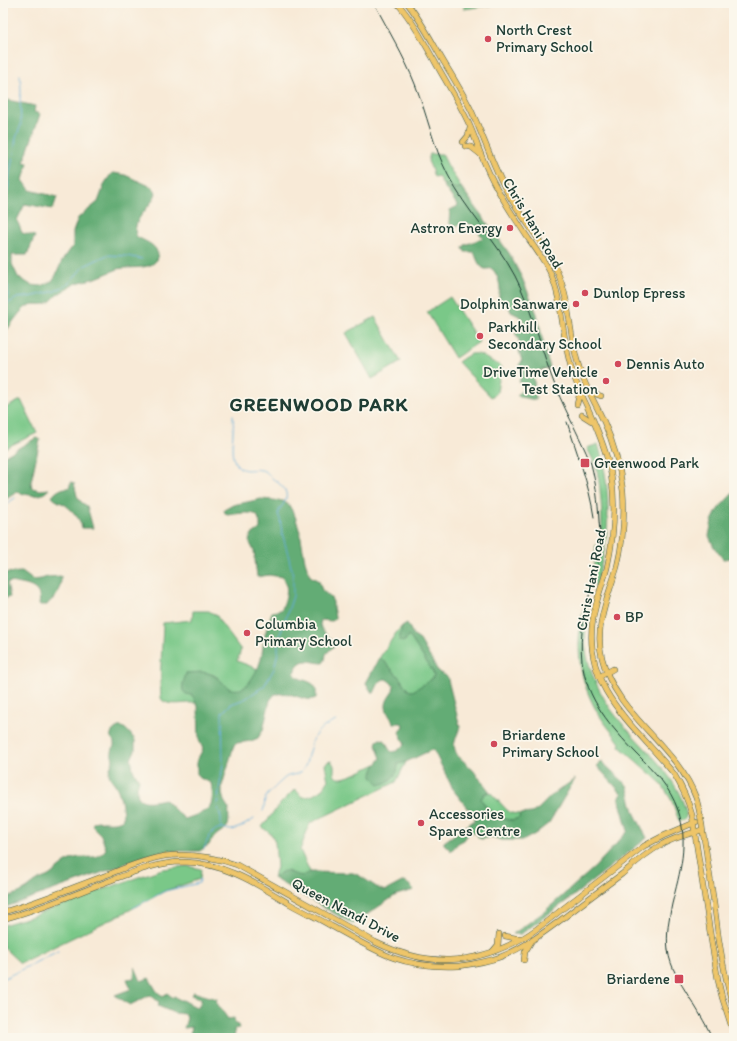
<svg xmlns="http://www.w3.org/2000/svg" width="737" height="1041" font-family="Itim,sans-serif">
<rect width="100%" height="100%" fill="#fbf7ec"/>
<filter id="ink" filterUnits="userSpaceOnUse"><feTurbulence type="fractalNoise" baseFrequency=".025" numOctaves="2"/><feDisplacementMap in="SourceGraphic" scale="8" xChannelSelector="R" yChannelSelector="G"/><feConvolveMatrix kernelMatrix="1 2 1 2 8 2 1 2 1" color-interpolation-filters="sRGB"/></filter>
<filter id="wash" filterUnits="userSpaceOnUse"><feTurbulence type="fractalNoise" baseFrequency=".012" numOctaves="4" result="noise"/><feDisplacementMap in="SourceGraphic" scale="16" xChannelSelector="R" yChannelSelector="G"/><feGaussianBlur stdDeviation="0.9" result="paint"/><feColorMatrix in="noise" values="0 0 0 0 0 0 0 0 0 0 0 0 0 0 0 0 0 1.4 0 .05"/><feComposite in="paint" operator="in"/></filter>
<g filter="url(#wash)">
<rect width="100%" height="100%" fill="#f8ead7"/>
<g fill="#7ac888" stroke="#4c825e">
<path d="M464,3H491V5L464,9Z"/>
<path d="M430,154H442L448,166L461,187L456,189L445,184L443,185L438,176L434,177L433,175L432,170L428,161Z"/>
<path d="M450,297L479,342L455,358L427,312Z"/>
<path d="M375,317L401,362L372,379L346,333Z"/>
<path d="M471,354C480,353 482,356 489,360C494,363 498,363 501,367L497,392L496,394L491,397L458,362L465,357Z"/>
<path d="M21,400L37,433L3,449V409Z"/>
<path d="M598,444C613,492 610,537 596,585L591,584L594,566L596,545L602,543C602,520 602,494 597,471C595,463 591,456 587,448Z"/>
<path d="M584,607L589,609C585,627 583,646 589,664C593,679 601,694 610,708C633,741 670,765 684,805C685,808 687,813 686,816C686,820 682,820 679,821L672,801L661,783L619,746L620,743C612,732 602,721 595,708C578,677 575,641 584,607Z"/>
<path d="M193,611H209L217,616L221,623L241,650L237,661L258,669C253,677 248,690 237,690C233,690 230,690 228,688C223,684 220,678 214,675C204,671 196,673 186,673C184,683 177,694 192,695L195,699L196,703C187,702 169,707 162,700C158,696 163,634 163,623L192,620Z"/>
<path d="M402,626L401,633L399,640L405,641L409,636L410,637L433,672L434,675L432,679L413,691H410L407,689L399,677L380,657L396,633Z"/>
<path d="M407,760L396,782L310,823L300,850L310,872C304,878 294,876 288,871L278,877L274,876L277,867L275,842L272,835L262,827L281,803L295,789L302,797C312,798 324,790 328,781L325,764L328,762L331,761C337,767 332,771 335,776C339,784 369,767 376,764L372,773L386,783L393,777L398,764L403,763Z"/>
<path d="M490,792L507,810L511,813L519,814L520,817C507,826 486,810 481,799C483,794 486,793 490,792Z"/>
<path d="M187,866L201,869L200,879L165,891L126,912L20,963L3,947V925L30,917L90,894L162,869Z"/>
</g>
<g fill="#63ac74" stroke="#417454">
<path d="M3,99L35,106L34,112L40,114L24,162L28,163L23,180L30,190L57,197L53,209L25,204L17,220L22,233L35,236L27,255H12V264L18,277L31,285L41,286L52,281L56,275L62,261L73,246V232L78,218L98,202L105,183L111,174L114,173L125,175L152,187L156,193C152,206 139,213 136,226C135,229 136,233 136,236C145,242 160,245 157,258C154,271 128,266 118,269C111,272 103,275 96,278C89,280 82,281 75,284C69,287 63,291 57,295C54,298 51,301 48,303C42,306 36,303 30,305C21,308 12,324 6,331H3Z"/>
<path d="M445,184L456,189L461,187L509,253L522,278L537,314L545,351L550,368L533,372L536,400L520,397L517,395L523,389V386L519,382L522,373L519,365L522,361L519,351V340L515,333L523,325L524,321L521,317L511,312L508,304C503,303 498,301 499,295C499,291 500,292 500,289C500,283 497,275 494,271C491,266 487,271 483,268C478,265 476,256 474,252H465L463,248L465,245L483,238C479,233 474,223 466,223C463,223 458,226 454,227L449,223L450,210L458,206L443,185Z"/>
<path d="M36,438L40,440L31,482L32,488L40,490L49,489C41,499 28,495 17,492L3,501V457Z"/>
<path d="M71,482L74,483L77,496L81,502L87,506L93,528H82C81,519 71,509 64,504C59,502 56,501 52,497C55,492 62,487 69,488Z"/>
<path d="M734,492V558L723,559L714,547L709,536L712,521L718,509Z"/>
<path d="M261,499L283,501L287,503L290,507L295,516L300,532L305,561L310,576L319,581L322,590L331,598L333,602V607L335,617V619L332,621L321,620L320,625C323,635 332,636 334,646L326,654L325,660L323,663C317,663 312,661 307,661C303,661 301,662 298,665C286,680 307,678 314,685C317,689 316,694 316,698C308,702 298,696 289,694C284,693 280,694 275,694L270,700L263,730L258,738L251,741L237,743L234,745L222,786V794L224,801L229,809C228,814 230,823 227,827C226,829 223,830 222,831C216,835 212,838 209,845L205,847L200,851H173L163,852L145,856L117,867L3,908V898C10,896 17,894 23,891C29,888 33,883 39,880C42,878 46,878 50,875C58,869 65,861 75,858C86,855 96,862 106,849L101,835L93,827L92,824L94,822L97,821C105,822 116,824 123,819C123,809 121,795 116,786C114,782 109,778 109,773C109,768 112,765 113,761C113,758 111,755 112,752C112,749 115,746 114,743C114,739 108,738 112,732C114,729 118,726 122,727C126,728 133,737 135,740V750L131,759L133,770L139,780C138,783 137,787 137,790C136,806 155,801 164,799L178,813L185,819C208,811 216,809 211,783L200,778L197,774V760L203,749L199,740L198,706C195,702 195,699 192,695C177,694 184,683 186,673C191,673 197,672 202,672C215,673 221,682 230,689C244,691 247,686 254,675C262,663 262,653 264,639C266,630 269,621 272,612L281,610C286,600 290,585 282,577L269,575L257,577L254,551L249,541L251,535L260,529V522L257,515C249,511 237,514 227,515L225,513L224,510L233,505Z"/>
<path d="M22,572L33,580L41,579L47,577L61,576C62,580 59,591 56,596C54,599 49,601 47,605H39C43,585 25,585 10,582L7,583L10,597L3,599V573Z"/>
<path d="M407,623L414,636L420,640L438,671L440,673L447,676L460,727L456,738L454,745L455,750L457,755L473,770L490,792L485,793L481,799C486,810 507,827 520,817L519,814L532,813L538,809L552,795L575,779L549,823L535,834L524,840H501L492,837L481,839L478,837L475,833L472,832L468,834L464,840L458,843L451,851L444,844V842L475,820V817L454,791L434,751L432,750C423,753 407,763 398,764C398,768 397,773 394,776C391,779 384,786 379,784C377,783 374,778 372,777C372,768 377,764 381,758L376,745L377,741L380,739C390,740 385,747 392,752L397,751L405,744L399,732L402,728L403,724L401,723H394C391,718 386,712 386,706C386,694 403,689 386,679C379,679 377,687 374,693H372L366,683L380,657L399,677L407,689L410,691H413L432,679L434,675L433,672L410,637L409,636L403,642L399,641L402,626Z"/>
<path d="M602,762L627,785L634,812L647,838L572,897L528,929L521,934H513L544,912L595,867L628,831L619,798L622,794L597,766Z"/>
<path d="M284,871C293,872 302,880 310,872L353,873C365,877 373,887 385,891L402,882C407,882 411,886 414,890L396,895L353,924L330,911L273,878L274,876H278L280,873Z"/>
<path d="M135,967L141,981L149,978L156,990L163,997L167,993L173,998L175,997L180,1000H183L190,1004L198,1008L202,999L191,995L193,992L217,999L216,1002L228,1019L234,1018L235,1024L238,1025L239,1028L234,1029L235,1038H189L192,1027L184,1028L187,1018L185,1014L174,1013L158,1006L159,1002L150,995L130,1005L115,995L131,989L127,979L134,978Z"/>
</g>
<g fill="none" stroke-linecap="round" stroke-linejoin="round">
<g stroke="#63addb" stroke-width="1">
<path d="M3,210L8,189L10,171L14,153L16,138L21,125L20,99L21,91L20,75"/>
<path d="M3,280L8,286V299L3,309"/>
<path d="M4,306L17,298L34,296L55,291L68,284L84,266L107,255L126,256L142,259"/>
<path d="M3,506L15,498"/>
<path d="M263,811C265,807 264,804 265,799C266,795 282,780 286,777C292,774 299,775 303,770C306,765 307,760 308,755C314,734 315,730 336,721"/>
<path d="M221,828V817L217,805L223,763L222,713L231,704L245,699L264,686L274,669L278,652V641L293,596V576L288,554L282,533L280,519L278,514C279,508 283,506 285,501C290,491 280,484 273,479C269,475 267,471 261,470C253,468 244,473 238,466C229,458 233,441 233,431C234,425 233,420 233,415"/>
<path d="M204,849C207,841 211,829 221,828C224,828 228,830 231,830C239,829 246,824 254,819"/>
<path d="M133,908L165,891L199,883L200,879"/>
<path d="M3,979L58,951"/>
</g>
</g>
</g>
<g filter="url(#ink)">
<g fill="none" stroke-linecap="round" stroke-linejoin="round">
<g stroke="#40574c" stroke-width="6">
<g id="major">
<path d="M397,3C412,19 423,41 434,60C446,82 459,102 469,124C475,137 479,151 485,164C496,190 512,214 528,238C535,248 543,259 549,270C564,301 561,338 572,370C576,385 584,399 590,413C599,433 607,453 611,474C616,505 614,537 607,568C604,580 599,592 596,605C588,634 591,664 606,691C624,722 652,746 674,774C682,787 688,800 692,815L711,939L718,980L722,997L734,1034"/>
<path d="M407,3C421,20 431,40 442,59C452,76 463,93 472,112C484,138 493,166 507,192C523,221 547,246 559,276C571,305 569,338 579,367C585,387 596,404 604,422C614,444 620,467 623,491C625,517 623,542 617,567C608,597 594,627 602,658C616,716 676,744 696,798C699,807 700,816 702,825C703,836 706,847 707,858C711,883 715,908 718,934C722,959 726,985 734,1009"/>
<path d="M463,142L468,136L470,128"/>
<path d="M465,146L471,147L480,154"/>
<path d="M590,392L601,396"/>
<path d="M577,404L580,392"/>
<path d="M582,415L593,422"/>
<path d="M599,677L613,669"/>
<path d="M3,912C40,902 76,886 112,873C129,866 147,859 165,856C189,853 214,857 237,865L375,942C426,967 473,966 523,938C538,929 551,918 565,907C591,887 618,866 644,846L663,836L696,822"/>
<path d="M3,919C39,910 74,894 109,881C133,872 158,862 184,862C225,863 257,884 290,904C304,912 318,918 331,926C352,937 372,950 394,958C414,965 437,967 459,966C473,964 487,962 500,957C524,948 546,931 566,916C584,902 603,888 622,874C634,864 645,854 659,846C672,838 688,834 702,830"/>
<path d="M505,936L515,938H522"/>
<path d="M493,951L498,945L499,934"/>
<path d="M524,960L525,952L531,942"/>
</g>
</g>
<use href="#major" stroke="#eec569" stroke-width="5"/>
<g stroke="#1f3d34" stroke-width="1">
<path d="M374,3C388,30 404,56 415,84C427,114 433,146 448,175C466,211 496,240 515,276C531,307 539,342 551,375C562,406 579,434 591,464C596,483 598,502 599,521C600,532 601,544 600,555C598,565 595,575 592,585C585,610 579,634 582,661C586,699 611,727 637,754C654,771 670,787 678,810C689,843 680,872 672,904C669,919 666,934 668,950C670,967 680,982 689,997C696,1007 702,1018 708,1029L712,1038"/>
<path d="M567,422C577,453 589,484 594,517"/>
</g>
</g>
</g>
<g fill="#d1495b" stroke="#fbf7ec" stroke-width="1.5">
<circle cx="488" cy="39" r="4"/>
<circle cx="510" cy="228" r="4"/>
<circle cx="585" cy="293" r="4"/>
<circle cx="576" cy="304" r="4"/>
<circle cx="480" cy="336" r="4"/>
<circle cx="618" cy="364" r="4"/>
<circle cx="606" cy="381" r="4"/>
<rect x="580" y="458" width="10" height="10" rx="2"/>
<circle cx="617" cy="617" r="4"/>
<circle cx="247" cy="633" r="4"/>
<circle cx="494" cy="744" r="4"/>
<circle cx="421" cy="823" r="4"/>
<rect x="674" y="974" width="10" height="10" rx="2"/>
</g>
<g text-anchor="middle" stroke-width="3.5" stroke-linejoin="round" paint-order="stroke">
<g font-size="15" fill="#1f3d34" stroke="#fbf7ec" text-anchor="start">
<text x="496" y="35">North Crest<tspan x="496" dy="17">Primary School</tspan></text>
<text x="502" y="233" text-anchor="end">Astron Energy</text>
<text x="593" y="298">Dunlop Epress</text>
<text x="568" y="309" text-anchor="end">Dolphin Sanware</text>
<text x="488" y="332">Parkhill<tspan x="488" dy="17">Secondary School</tspan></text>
<text x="626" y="369">Dennis Auto</text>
<text x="598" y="377" text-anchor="end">DriveTime Vehicle<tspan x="598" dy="17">Test Station</tspan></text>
<text x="594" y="468">Greenwood Park</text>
<text x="625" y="622">BP</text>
<text x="255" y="629">Columbia<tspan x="255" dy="17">Primary School</tspan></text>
<text x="502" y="740">Briardene<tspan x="502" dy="17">Primary School</tspan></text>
<text x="429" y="819">Accessories<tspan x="429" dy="17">Spares Centre</tspan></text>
<text x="670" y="984" text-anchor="end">Briardene</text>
</g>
<g font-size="15" fill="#1f3d34" stroke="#fbf7ec">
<text transform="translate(533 223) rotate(59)" y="5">Chris Hani Road</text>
<text transform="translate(591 580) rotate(-79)" y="5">Chris Hani Road</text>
<text transform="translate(346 910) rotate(28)" y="5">Queen Nandi Drive</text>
</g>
<g font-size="19" font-weight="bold" letter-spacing="1" fill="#1f3d34" stroke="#fbf7ec">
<text x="319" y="411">GREENWOOD PARK</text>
</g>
</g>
<rect width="737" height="1041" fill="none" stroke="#fbf7ec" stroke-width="16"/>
</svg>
